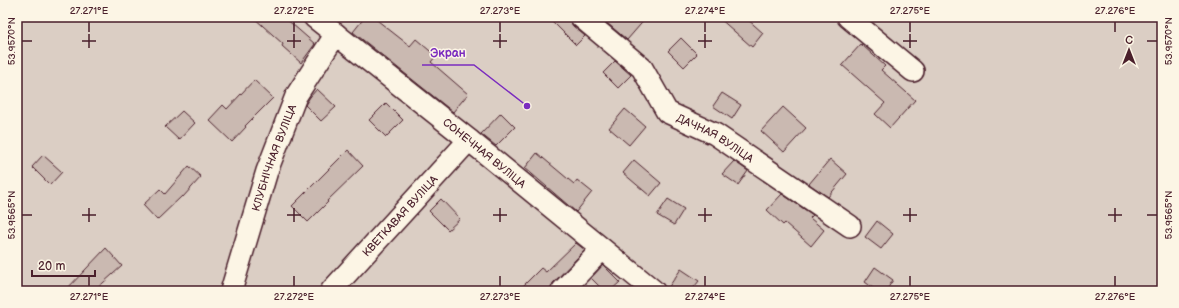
<svg xmlns="http://www.w3.org/2000/svg" width="1179" height="308" font-family="'Balsamiq Sans',sans-serif">
<rect width="100%" height="100%" fill="#f5ecde"/>
<filter id="ink" filterUnits="userSpaceOnUse"><feTurbulence type="fractalNoise" baseFrequency=".025" numOctaves="2"/><feDisplacementMap in="SourceGraphic" scale="8" xChannelSelector="R" yChannelSelector="G"/><feConvolveMatrix kernelMatrix="1 2 1 2 8 2 1 2 1" color-interpolation-filters="sRGB"/></filter>
<g filter="url(#ink)">
<rect fill="#dbcec4" stroke="#927678" x="17" y="17" width="1145" height="274"/>
<g fill="#cab9b1" stroke="#4a1f2b">
<path d="M253,17H284L315,44L301,63L282,46L283,44Z"/>
<path d="M365,17H373L410,46L416,39L436,56L431,62L468,94L453,112L353,32Z"/>
<path d="M548,17H569L570,21L573,26L585,36L576,45Z"/>
<path d="M600,17H647L627,40Z"/>
<path d="M718,17H745L763,33L752,47Z"/>
<path d="M681,38L697,54L684,67L668,51Z"/>
<path d="M861,44L885,66L881,70L915,100L890,128L875,114L885,103L842,65Z"/>
<path d="M615,61L631,75L618,88L603,73Z"/>
<path d="M254,80L273,98L245,126L246,127L232,142L209,120L223,105L227,109Z"/>
<path d="M317,89L336,107L321,121L305,105L310,97Z"/>
<path d="M722,93L741,105L732,119L713,106Z"/>
<path d="M386,103L403,120L386,137L369,120Z"/>
<path d="M783,107L806,128L784,152L761,131Z"/>
<path d="M625,109L645,126L629,145L609,128Z"/>
<path d="M182,111L195,123L179,140L165,127Z"/>
<path d="M501,113L515,127L496,146L481,134Z"/>
<path d="M348,150L363,166L327,201L328,202L308,222L292,206Z"/>
<path d="M537,153L574,184L577,180L592,192L576,212L525,168Z"/>
<path d="M43,155L62,172L50,185L32,167Z"/>
<path d="M830,159L847,174L828,197L809,184Z"/>
<path d="M634,160L661,183L650,196L623,173Z"/>
<path d="M734,161L748,171L738,185L722,174Z"/>
<path d="M189,166L201,177L183,197L182,196L157,220L143,205L160,189L165,194Z"/>
<path d="M782,194L813,215L810,218L824,230L811,246L785,223L783,225L767,210Z"/>
<path d="M441,199L460,219L448,230L429,211Z"/>
<path d="M668,199L684,209L674,225L657,215Z"/>
<path d="M877,221L893,234L881,249L865,237Z"/>
<path d="M576,243L585,250L553,283L550,291H518L541,268L546,272Z"/>
<path d="M106,248L122,266L94,291H65Z"/>
<path d="M603,265L620,282L610,291H604L591,278Z"/>
<path d="M875,267L893,280L886,291H877L865,282Z"/>
<path d="M681,269L699,281L691,291H666Z"/>
</g>
<g fill="none" stroke-linecap="round" stroke-linejoin="round">
<g stroke="#4a1f2b" stroke-width="24">
<g id="street">
<path id="s1" d="M314,17L469,140L654,291"/>
<path id="s2" d="M581,17L642,68L667,112L715,134L850,226"/>
<path d="M848,17L913,71"/>
<path id="s3" d="M231,291L267,171L296,96L336,34"/>
<path id="s4" d="M331,291L469,140"/>
<path d="M562,291L602,249"/>
</g>
</g>
<use href="#street" stroke="#fcf5e5" stroke-width="21"/>
</g>
</g>
<path fill="none" stroke="#4a1f2b" stroke-width="1.5" d="M89,22V32M294,22V32M500,22V32M705,22V32M910,22V32M1115,22V32M89,34V48M294,34V48M500,34V48M705,34V48M910,34V48M22,41H32M82,41H96M287,41H301M493,41H507M698,41H712M903,41H917M1147,41H1157M89,208V222M294,208V222M500,208V222M705,208V222M910,208V222M1115,208V222M22,215H32M82,215H96M287,215H301M493,215H507M698,215H712M903,215H917M1108,215H1122M1147,215H1157M89,276V286M294,276V286M500,276V286M705,276V286M910,276V286M1115,276V286"/>
<g text-anchor="middle" stroke-width="3" stroke-linejoin="round" paint-order="stroke">
<g font-size="11" fill="#4a1f2b" stroke="#fcf5e5">
<text dy="4" stroke="none"><textPath href="#s2" startOffset="185">ДАЧНАЯ ВУЛІЦА</textPath></text>
<text dy="4" stroke="none"><textPath href="#s1" startOffset="218">СОНЕЧНАЯ ВУЛІЦА</textPath></text>
<text dy="4" stroke="none"><textPath href="#s3" startOffset="140">КЛУБНІЧНАЯ ВУЛІЦА</textPath></text>
<text dy="4" stroke="none"><textPath href="#s4" startOffset="102">КВЕТКАВАЯ ВУЛІЦА</textPath></text>
</g>
</g>
<path fill="none" stroke="#7b2cbf" stroke-width="1.5" d="M527 106L474 65H422"/>
<circle fill="#7b2cbf" stroke="#fcf5e5" stroke-width="1.5" cx="527" cy="106" r="4"/>
<g font-size="12" text-anchor="middle" font-weight="bold" fill="#7b2cbf" stroke="#fcf5e5" stroke-width="3" stroke-linejoin="round" paint-order="stroke">
<text x="448" y="57">Экран</text>
</g>
<rect width="1179" height="308" fill="none" stroke="#fcf5e5" stroke-width="44"/>
<g transform="translate(1129 50)" stroke="#fcf5e5" stroke-width="3" paint-order="stroke">
<path d="M0-3L7 15L0 10L-7 15Z" fill="#4a1f2b"/>
<text y="-6" font-size="11" font-weight="bold" text-anchor="middle" fill="#4a1f2b">С</text>
</g>
<path d="M32 270v6h63v-6" fill="none" stroke="#4a1f2b" stroke-width="2"/>
<text x="38" y="270" font-size="12" fill="#4a1f2b" stroke="#fcf5e5" stroke-width="3" paint-order="stroke">20 m</text>
<rect x="22" y="22" width="1135" height="264" fill="none" stroke="#4a1f2b" stroke-width="1.5"/>
<g font-size="10" text-anchor="middle" fill="#4a1f2b">
<text x="89" y="14">27.271°E</text>
<text x="294" y="14">27.272°E</text>
<text x="500" y="14">27.273°E</text>
<text x="705" y="14">27.274°E</text>
<text x="910" y="14">27.275°E</text>
<text x="1115" y="14">27.276°E</text>
<text transform="translate(11 41) rotate(-90)" y="4">53.9570°N</text>
<text transform="translate(1168 41) rotate(-90)" y="4">53.9570°N</text>
<text transform="translate(11 215) rotate(-90)" y="4">53.9565°N</text>
<text transform="translate(1168 215) rotate(-90)" y="4">53.9565°N</text>
<text x="89" y="300">27.271°E</text>
<text x="294" y="300">27.272°E</text>
<text x="500" y="300">27.273°E</text>
<text x="705" y="300">27.274°E</text>
<text x="910" y="300">27.275°E</text>
<text x="1115" y="300">27.276°E</text>
</g>
</svg>
